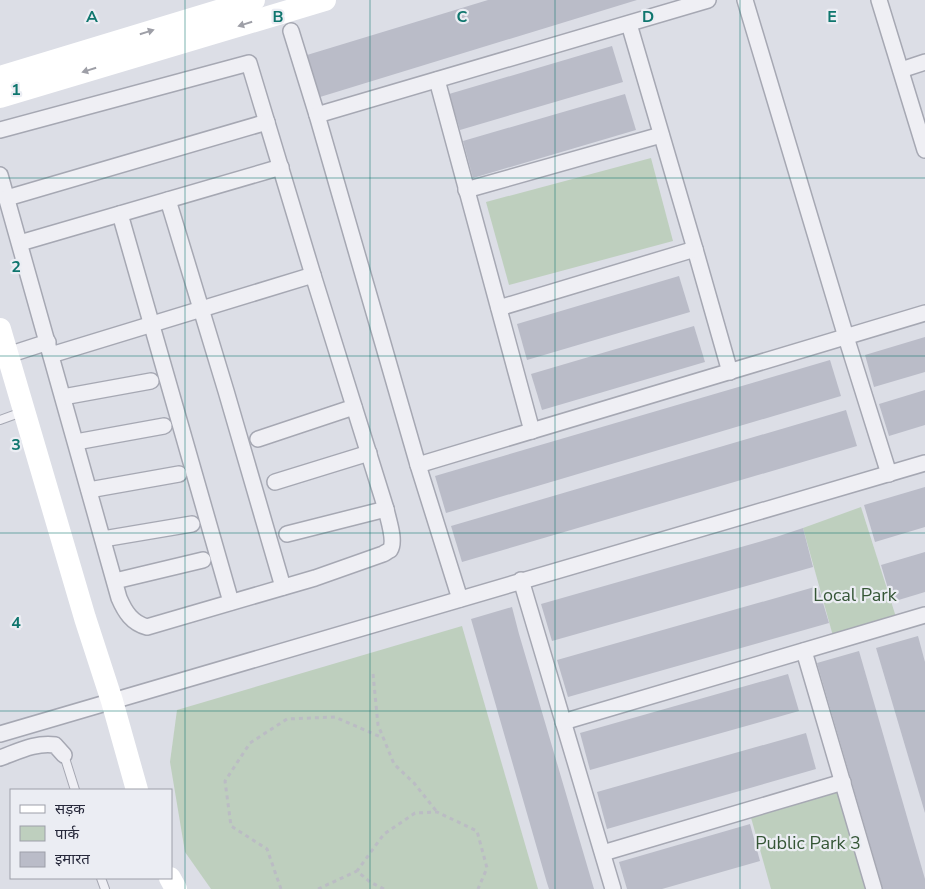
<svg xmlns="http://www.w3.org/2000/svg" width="925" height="889" font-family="'Nunito Sans','Noto Sans Devanagari',sans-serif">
<rect width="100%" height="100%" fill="#dcdee6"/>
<g fill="#becfbe">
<path d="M651,158L673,241L509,285L486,202Z"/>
<path d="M861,507L896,617L833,636L803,528Z"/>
<path d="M462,626L538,889H211L185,852L170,762L177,710Z"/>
<path d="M839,787L869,889H771L750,814Z"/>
</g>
<g fill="#babcc8">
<path d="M488,0H637L320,97L307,55Z"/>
<path d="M612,46L623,82L460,130L449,94Z"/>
<path d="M625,94L636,130L473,178L463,141Z"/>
<path d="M679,276L690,312L527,360L517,324Z"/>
<path d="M694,326L705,362L542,410L531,374Z"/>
<path d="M925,337V372L874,387L865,355Z"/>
<path d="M830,360L841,396L446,513L435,476Z"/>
<path d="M925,390V425L889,436L879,404Z"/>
<path d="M846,410L857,446L462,562L451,526Z"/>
<path d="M925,487V527L875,542L864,505Z"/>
<path d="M803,528L813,567L552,641L541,604L776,537Z"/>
<path d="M925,552V592L892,602L881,565Z"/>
<path d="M818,586L829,623L568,697L557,660Z"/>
<path d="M512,607L519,634L594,889H549L547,883L471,619Z"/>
<path d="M918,636L925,662V813L876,648Z"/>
<path d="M859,651L925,879V889H883L817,663Z"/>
<path d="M788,674L799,711L590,770L580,733Z"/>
<path d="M806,733L816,769L607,829L597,792Z"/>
<path d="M750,824L760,861L662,889H627L619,862Z"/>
</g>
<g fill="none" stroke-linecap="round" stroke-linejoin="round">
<g stroke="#a6a8b3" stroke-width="10">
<g id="lane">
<path d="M0,420L22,412"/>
<path d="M64,755L75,790"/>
<path d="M101,878L105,889"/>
</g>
</g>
<g stroke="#a6a8b3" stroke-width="18">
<g id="street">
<path d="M745,0L846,337L889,474"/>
<path d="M879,0L925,150"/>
<path d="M629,24L695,249L730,372"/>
<path d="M291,31L317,115L418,465L460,599"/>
<path d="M901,70L925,62"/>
<path d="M437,80L532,431"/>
<path d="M317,115L708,0"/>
<path d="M0,130L249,63L313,275L386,509C388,519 396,541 390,550C388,551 385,553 383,554L315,578L147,627C132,623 125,612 119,598L0,175"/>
<path d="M466,190L661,135"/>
<path d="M7,198L267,122"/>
<path d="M168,200L226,391L283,587"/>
<path d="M120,214L231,602"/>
<path d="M20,243L281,167"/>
<path d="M499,308L695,249"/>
<path d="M8,355L48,342"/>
<path d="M51,355L313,275"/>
<path d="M63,397L151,381"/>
<path d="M258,439L354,407"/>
<path d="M76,442L164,426"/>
<path d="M418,465L925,313"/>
<path d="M275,482L369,453"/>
<path d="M89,490L179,474"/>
<path d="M287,534L386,509"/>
<path d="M103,539L192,524"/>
<path d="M521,580L613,889"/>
<path d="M115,581L203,560"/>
<path d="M804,651L874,889"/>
<path d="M563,722L925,615"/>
<path d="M0,734L925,463"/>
<path d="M0,758C17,752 36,742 55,745L64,755"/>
<path d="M603,853L843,782"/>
</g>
</g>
<g stroke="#bbbcc4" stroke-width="3" stroke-dasharray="4 4" stroke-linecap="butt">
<path d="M373,674L378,725L394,764L414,783L437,812"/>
<path d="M281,889L267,849L231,826L225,781L250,743L287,719L335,717L383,738"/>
<path d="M318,889L357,871"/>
<path d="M384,889L370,882L357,871L384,834L415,813L437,812L477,831L487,868L478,889"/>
</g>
<use href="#lane" stroke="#efeff4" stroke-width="8"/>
<use href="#street" stroke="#efeff4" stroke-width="15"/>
<g stroke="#fff" stroke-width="22">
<path d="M0,77L254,0"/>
<path d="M0,97L325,0"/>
<path d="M0,329L85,618L112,701L137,790"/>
<path d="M170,878L176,889"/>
</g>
</g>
<defs><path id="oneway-solid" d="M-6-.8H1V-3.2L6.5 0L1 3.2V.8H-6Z" transform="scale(1.25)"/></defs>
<g fill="#9e9fa7">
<use href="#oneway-solid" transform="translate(245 24) rotate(163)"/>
<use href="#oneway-solid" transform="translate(147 32) rotate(-17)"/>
<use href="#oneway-solid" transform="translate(89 70) rotate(163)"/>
</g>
<path fill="none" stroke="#0f766e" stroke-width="1" stroke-opacity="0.55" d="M185,0V889M370,0V889M555,0V889M740,0V889M0,178H925M0,356H925M0,533H925M0,711H925"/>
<g text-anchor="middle" stroke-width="4.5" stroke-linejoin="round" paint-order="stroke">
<g font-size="18" fill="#355636" stroke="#ebedf3">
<text x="855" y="601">Local Park</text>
<text x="808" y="849">Public Park 3</text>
</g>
</g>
<g font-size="16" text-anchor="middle" font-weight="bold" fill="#0f766e" stroke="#ebedf3" stroke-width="4.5" stroke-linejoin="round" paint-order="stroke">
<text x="92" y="22">A</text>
<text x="278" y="22">B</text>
<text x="462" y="22">C</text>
<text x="648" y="22">D</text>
<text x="832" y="22">E</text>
<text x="16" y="95">1</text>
<text x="16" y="272">2</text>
<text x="16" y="450">3</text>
<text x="16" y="628">4</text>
</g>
<rect x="10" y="789" width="162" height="90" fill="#ebedf3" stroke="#9d9fa9"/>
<rect x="20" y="805" width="25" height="8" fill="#ffffff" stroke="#9d9fa9"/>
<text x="55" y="814" font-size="15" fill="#27293b">सड़क</text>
<rect x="20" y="826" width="25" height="15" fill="#becfbe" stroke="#9d9fa9"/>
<text x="55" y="839" font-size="15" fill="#27293b">पार्क</text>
<rect x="20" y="852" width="25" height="15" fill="#babcc8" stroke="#9d9fa9"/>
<text x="55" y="864" font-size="15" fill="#27293b">इमारत</text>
</svg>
